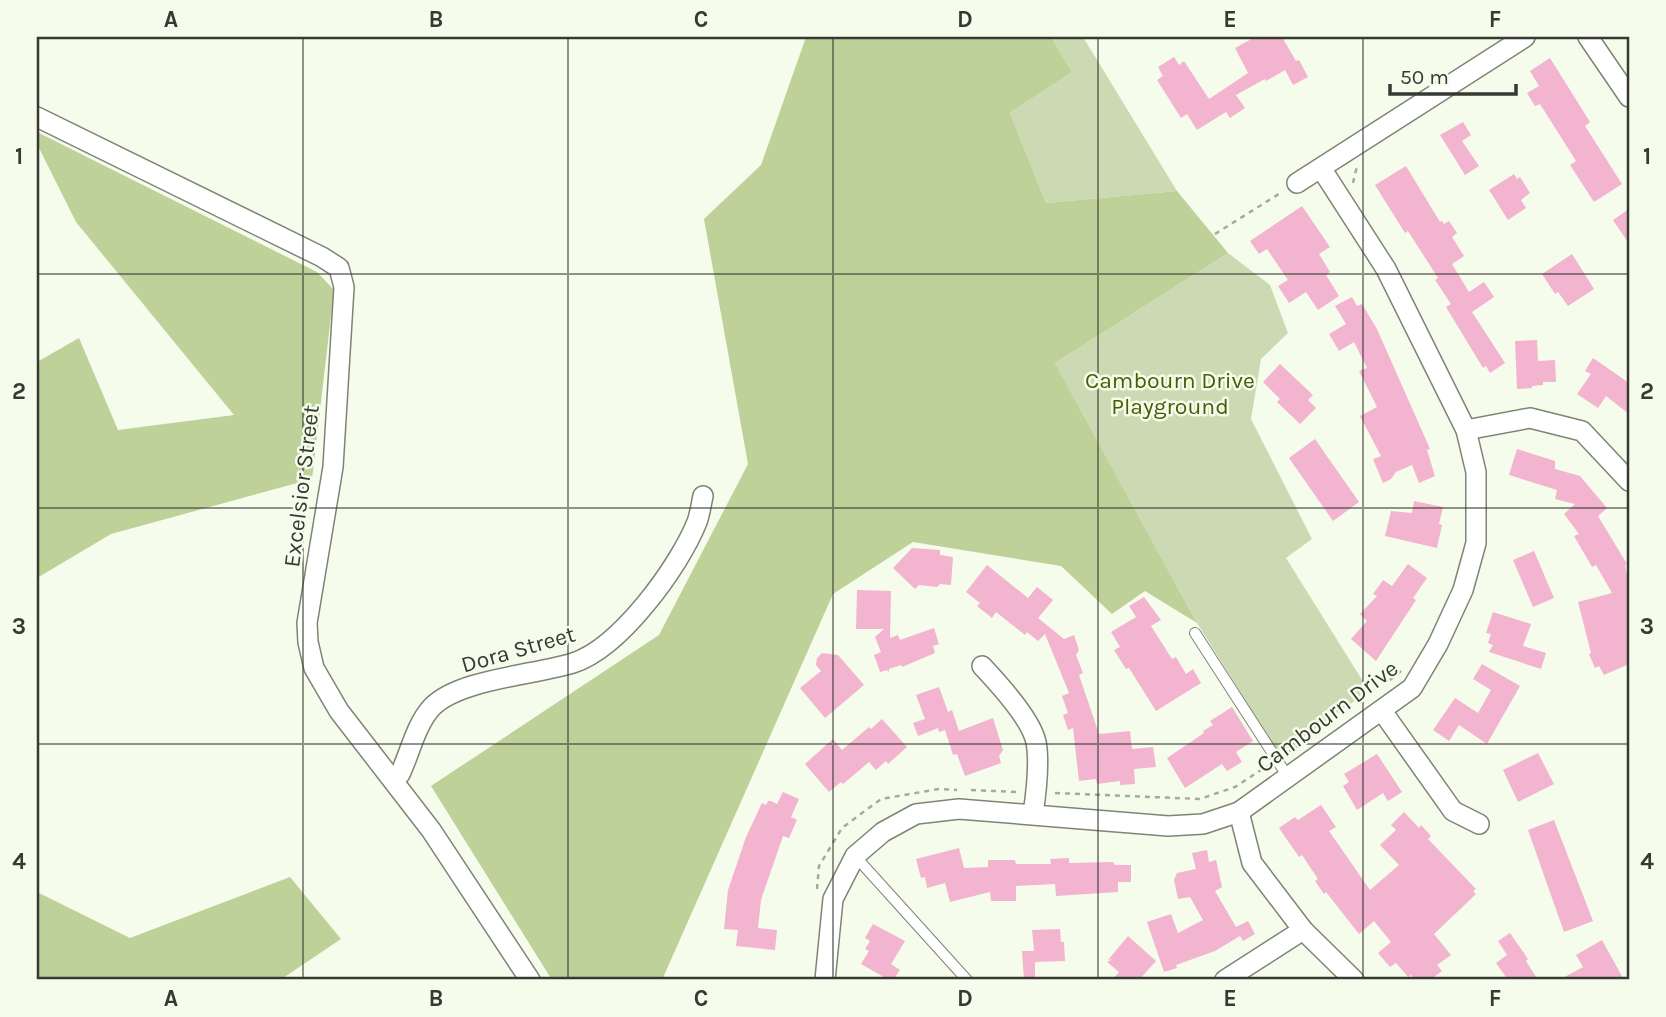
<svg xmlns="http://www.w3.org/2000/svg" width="1666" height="1017" font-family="Karla,sans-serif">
<rect width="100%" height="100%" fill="#f6fcec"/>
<g fill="#cbdab2">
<path d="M1051,37H1083L1177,191L1046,203L1010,113L1072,72Z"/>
<path d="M1228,253L1270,285L1288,333L1261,359L1251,419L1312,539L1286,558L1369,691L1279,754L1197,623L1055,363Z"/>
</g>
<g fill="#bdd198">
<path d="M806,37H1051L1072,72L1010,113L1046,203L1177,191L1228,253L1055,363L1197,623L1145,591L1112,614L1061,566L913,542L833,594L662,980H552L431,786L659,635L748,464L704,219L761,165Z"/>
<path d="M37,132L317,272L334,290L312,479L111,534L37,578V362L79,338L118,430L234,415L76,222L37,144Z"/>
<path d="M290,877L341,939L280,980H37V892L130,938Z"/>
</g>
<g fill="#f2b4cf">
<path d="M1255,37H1282L1296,61L1299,60L1308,77L1293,85L1285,70L1266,81L1265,79L1236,95L1245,108L1230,118L1226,112L1197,130L1187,114L1181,118L1157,80L1163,76L1158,67L1174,57L1179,65L1184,61L1209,99L1248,73L1235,48Z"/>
<path d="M1550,58L1590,122L1585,126L1622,184L1594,202L1570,165L1576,161L1540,104L1535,106L1527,93L1539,86L1530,71Z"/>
<path d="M1463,122L1471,135L1462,141L1479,166L1465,175L1440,135Z"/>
<path d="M1406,166L1440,222L1442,221L1444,224L1449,221L1457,233L1452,237L1464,256L1452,264L1469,292L1484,282L1494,297L1472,312L1505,363L1490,373L1486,366L1483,368L1446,307L1451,304L1435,280L1438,278L1408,231L1405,233L1375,185Z"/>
<path d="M1514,174L1517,179L1520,177L1530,193L1521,200L1526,208L1508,220L1489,190Z"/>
<path d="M1302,206L1330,247L1319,254L1330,272L1326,275L1339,296L1318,310L1306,292L1289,303L1278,286L1288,280L1267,249L1259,254L1250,241Z"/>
<path d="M1629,209V244L1613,220Z"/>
<path d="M1572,254L1594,289L1568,306L1558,292L1555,294L1542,274Z"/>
<path d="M1352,297L1357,306L1362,304L1377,329L1430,449L1427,450L1435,476L1419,483L1412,465L1396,472L1391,479L1383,483L1373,459L1381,456L1360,416L1377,407L1359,371L1367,368L1354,342L1339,351L1329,334L1346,324L1335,306Z"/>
<path d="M1537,340L1538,361L1555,360L1556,382H1543V385L1532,386V388L1517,389L1515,341Z"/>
<path d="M1593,358L1629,383V414L1606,396L1598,408L1577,394L1591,374L1585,371Z"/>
<path d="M1280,364L1313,395L1308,400L1316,408L1300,424L1277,402L1280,399L1263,382Z"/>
<path d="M1315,439L1359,502L1333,521L1289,458Z"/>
<path d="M1517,449L1555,461V469L1580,476L1607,508L1598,516L1627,564L1625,565L1629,584V664L1604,675L1599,666L1595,668L1589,654L1591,653L1578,602L1612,593L1596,565L1592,567L1574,536L1579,534L1564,514L1575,504L1555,499L1557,490L1509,475Z"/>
<path d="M1414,501L1443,507L1439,524L1442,525L1437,548L1385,536L1391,511L1412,513Z"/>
<path d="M912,548L940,550V555L953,557L951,585L940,584L937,587L919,585L915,589L893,568Z"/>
<path d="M1534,551L1554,598L1533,607L1513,560Z"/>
<path d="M1408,564L1427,578L1413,598L1416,600L1376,661L1351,639L1367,621L1360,614L1377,596L1373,594L1383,580L1392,586Z"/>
<path d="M987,565L1028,598L1037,587L1053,600L1038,618L1064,639L1074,635L1079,650L1076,655L1083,673L1079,675L1099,734L1130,731L1132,749L1153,747L1156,767L1134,769L1135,784L1120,785V781L1097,784L1096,779L1079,781L1073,728L1068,730L1063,715L1068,713L1062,696L1069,693L1045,634L1038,641L1027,632L1025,635L996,612L992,618L977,606L980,603L966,592Z"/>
<path d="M857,590L891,591L890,638L898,635L900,640L934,628L939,644L933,646L935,653L902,667L901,665L889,669V672L887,670L880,672L874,655L881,652L875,637L884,629H856Z"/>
<path d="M1144,597L1161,620L1151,626L1172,659L1176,657L1186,674L1193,669L1201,683L1156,711L1129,668L1126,669L1114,650L1120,647L1111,632L1136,617L1129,606Z"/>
<path d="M1493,612L1531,624L1523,646L1546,653L1541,669L1489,652L1493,645L1488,643L1491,634L1486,633Z"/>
<path d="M822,653L838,655L864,685L825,718L800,688L821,671L816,665L817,658Z"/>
<path d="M1482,664L1520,686L1487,744L1459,725L1449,741L1433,730L1455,698L1478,713L1491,690L1473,679Z"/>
<path d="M939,687L948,712L952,710L959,731L993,718L1003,750L999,756L1001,763L965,776L957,754L953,755L945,730L939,732L938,728L918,736L913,723L925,719L916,695Z"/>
<path d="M1232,707L1253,741L1236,752L1242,762L1227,771L1222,764L1185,788L1167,758L1204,733L1203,731L1213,725L1210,721Z"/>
<path d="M882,719L907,747L888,764L886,761L876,770L869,762L843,784L841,782L829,792L805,764L833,739L842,750L869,727L871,729Z"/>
<path d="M1538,753L1554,784L1518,802L1503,770Z"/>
<path d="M1377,754L1402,792L1388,801L1383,793L1357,810L1343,786L1349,782L1344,774Z"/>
<path d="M783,792L799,799L791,817L797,820L789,838L783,836L761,900L758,928L777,930L775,950L736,946L738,930L724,929L728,890L746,837L762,803L766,805L768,801H771L777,804Z"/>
<path d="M1321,805L1336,827L1329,831L1370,890L1399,865L1380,845L1396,830L1391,825L1404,812L1419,828L1421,825L1431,836L1428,839L1476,889L1473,891L1476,894L1434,934L1451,955L1437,965L1442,971L1430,980H1416L1411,975L1408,977L1396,963L1390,967L1378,953L1391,942L1374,921L1359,934L1326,892L1324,894L1315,881L1318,879L1302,855L1299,857L1279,828L1295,817L1298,820Z"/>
<path d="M1554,820L1593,921L1564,932L1528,830Z"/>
<path d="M959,848L964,868L988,867V860H1015L1016,864H1051L1050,859L1069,858V863L1113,862L1115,865H1131V882H1118V892L1056,896L1055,884L1016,886V901H991L990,892L950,902L945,883L927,888L925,877L921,878L916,859Z"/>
<path d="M1207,850L1209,862L1216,860L1222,887L1215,891L1236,927L1248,921L1255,934L1243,941L1240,936L1215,951L1176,965L1177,968L1164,972L1147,922L1171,914L1178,933L1203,920L1190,897L1178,899L1174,880L1177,873L1196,869L1192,853Z"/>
<path d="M873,924L905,941L891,964L900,970L893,980H889L861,964L869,951L865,949L870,941L865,938Z"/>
<path d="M1060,929L1061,942H1064L1065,961L1035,962V980H1024L1022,951H1034L1032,930Z"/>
<path d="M1510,933L1528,959L1526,961L1538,980H1508L1496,963L1507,955L1498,941Z"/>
<path d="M1128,936L1156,961L1139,980H1112L1119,972L1107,962L1113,959L1108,960Z"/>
<path d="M1602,940L1624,980H1559L1583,967L1576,955Z"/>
</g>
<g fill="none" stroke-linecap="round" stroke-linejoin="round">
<g stroke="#7f8476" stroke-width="12">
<g id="lane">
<path d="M1195,633L1288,777"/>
<path d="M855,856L967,980"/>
</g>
</g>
<g stroke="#7f8476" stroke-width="22">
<g id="street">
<path d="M1588,37L1629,97"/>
<path d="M37,117L322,257L339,268L344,287L333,467L307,623L308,642L314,668L339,711L431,830L530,980"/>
<path d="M1297,183L1525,37"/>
<path d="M1466,430L1530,418L1582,431L1629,481"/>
<path d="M982,666C999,684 1031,719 1036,742C1040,763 1036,794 1033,814"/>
<path d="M1382,711L1453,811L1479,824"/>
<path d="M394,780L400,774C410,753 416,724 432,707C459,679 535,675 573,663C620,648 679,567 697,522C700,514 701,505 703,496"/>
<path d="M1239,812L1252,863L1303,930L1354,980"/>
<path d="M825,980L833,899L855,856L883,832L916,814L959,809L1168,826L1203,824L1239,812L1412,688L1438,644L1463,590L1476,543V472L1466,430L1386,269L1321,168"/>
<path d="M1225,980L1303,930"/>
</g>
</g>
<g stroke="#a6aa9e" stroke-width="2.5" stroke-dasharray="5 5" stroke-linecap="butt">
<path d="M1353,183L1357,166"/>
<path d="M1215,234L1282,192"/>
<path d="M1390,680L1401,671"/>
<path d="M1287,753L1305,741"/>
<path d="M971,790L1016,792"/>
<path d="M1055,793L1200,799L1235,787L1267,766"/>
<path d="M817,889L819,866L842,828L881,799L939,789L957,790"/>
</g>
<use href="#lane" stroke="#fff" stroke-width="10"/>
<use href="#street" stroke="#fff" stroke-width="19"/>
</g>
<path fill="none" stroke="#373933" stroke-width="2" stroke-opacity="0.55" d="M303,37V980M568,37V980M833,37V980M1098,37V980M1363,37V980M37,274H1629M37,508H1629M37,744H1629"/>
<g text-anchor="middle" stroke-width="5" stroke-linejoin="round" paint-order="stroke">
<g font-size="23" fill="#485e02" stroke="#f6fcec">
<text x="1170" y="388">Cambourn Drive<tspan x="1170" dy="26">Playground</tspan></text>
</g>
<g font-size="23" fill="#373933" stroke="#f6fcec">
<text transform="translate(301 486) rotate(-83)" y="8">Excelsior Street</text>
<text transform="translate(518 649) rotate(-16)" y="8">Dora Street</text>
<text transform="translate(1327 716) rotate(-37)" y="8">Cambourn Drive</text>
</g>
</g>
<rect width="1666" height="1017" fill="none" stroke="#f6fcec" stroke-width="77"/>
<path d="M1390 84v10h126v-10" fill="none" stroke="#373933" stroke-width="3.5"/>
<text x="1400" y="84" font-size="21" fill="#373933" stroke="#f6fcec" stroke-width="5" paint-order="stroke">50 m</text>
<rect x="38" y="38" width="1590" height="940" fill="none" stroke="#373933" stroke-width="2.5"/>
<g font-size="23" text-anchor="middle" font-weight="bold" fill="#373933">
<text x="171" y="27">A</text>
<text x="436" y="27">B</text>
<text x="701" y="27">C</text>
<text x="965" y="27">D</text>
<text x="1230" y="27">E</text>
<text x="1495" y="27">F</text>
<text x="19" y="164">1</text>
<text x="1647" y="164">1</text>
<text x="19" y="399">2</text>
<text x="1647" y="399">2</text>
<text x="19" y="634">3</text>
<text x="1647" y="634">3</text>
<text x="19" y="869">4</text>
<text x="1647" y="869">4</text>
<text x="171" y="1006">A</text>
<text x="436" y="1006">B</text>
<text x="701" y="1006">C</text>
<text x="965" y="1006">D</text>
<text x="1230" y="1006">E</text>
<text x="1495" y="1006">F</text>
</g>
</svg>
